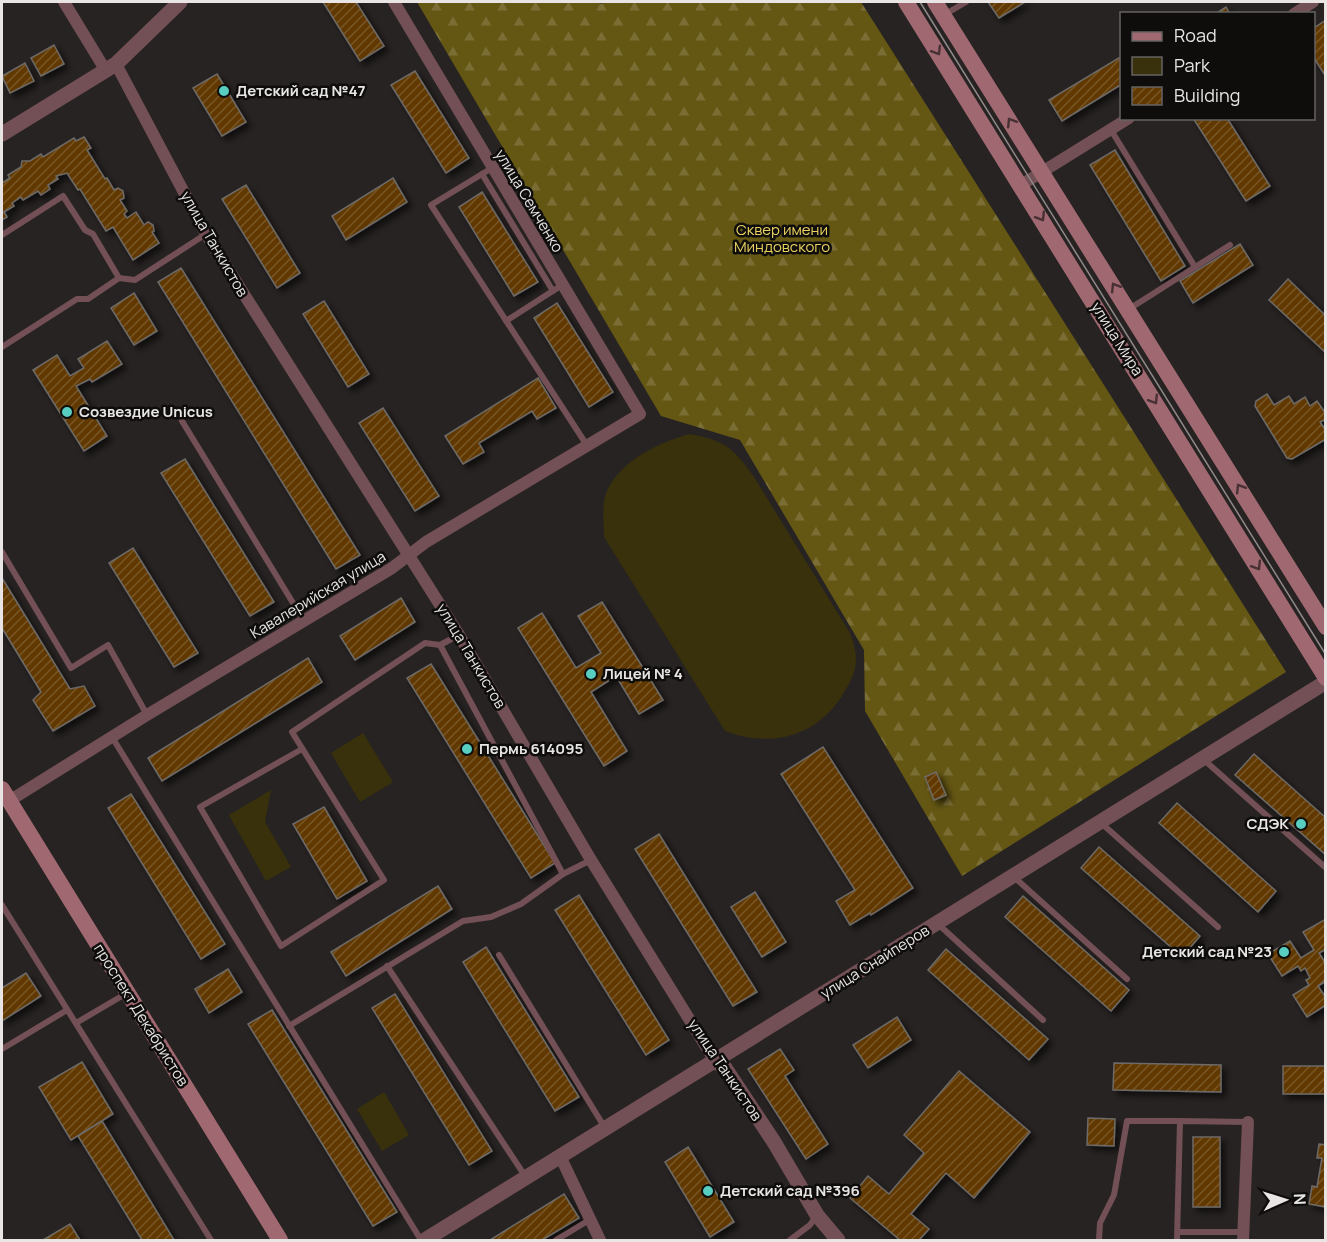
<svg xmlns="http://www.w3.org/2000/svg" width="1327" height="1242" font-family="Manrope,sans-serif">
<defs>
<pattern id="forest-firs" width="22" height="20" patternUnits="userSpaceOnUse" patternTransform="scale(1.5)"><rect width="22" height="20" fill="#645613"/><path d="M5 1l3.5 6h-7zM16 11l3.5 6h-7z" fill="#7a6e35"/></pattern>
<pattern id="building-hatch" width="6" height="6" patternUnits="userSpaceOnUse" patternTransform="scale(1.5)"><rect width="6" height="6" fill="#613900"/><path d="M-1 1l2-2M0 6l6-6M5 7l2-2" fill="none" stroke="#785625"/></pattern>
<filter id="shadow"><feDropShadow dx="4.5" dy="4.5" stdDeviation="3" flood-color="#0009"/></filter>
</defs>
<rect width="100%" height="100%" fill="#272322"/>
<path fill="url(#forest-firs)" d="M417,2H599L601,4L605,2H861L1286,672L962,876L865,711L864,650L740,440L661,416Z"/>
<g fill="#39310b">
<path d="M690,434C726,441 733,448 754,477L850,633C859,657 858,669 845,691C819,736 773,749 725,731L604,537C604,522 601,505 607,491C621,460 660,442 690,434Z"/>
<path d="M363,733L393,782L360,802L331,753Z"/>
<path d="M271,790L265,822L291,867L266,881L229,815Z"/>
<path d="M384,1092L409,1135L382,1151L357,1109Z"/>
</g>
<g fill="url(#building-hatch)" stroke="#6d6a67" stroke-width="1.5" filter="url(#shadow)">
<path d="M323,2H356L384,46L360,61Z"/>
<path d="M988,2H1025L999,18Z"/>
<path d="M1226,7L1230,14H1215Z"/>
<path d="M1326,20V77L1314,58V28Z"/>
<path d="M54,45L64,64L41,76L31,58Z"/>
<path d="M1122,56V84L1062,121L1049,100Z"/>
<path d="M25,63L34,81L10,93L2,76Z"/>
<path d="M415,71L469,158L446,173L391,85Z"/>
<path d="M217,74L246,122L222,136L193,88Z"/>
<path d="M1193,118H1227L1270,186L1246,201Z"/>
<path d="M84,137L91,148L87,150L105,179L107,178L114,190L118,188L123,191L124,198L120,200L127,211L124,214L127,218L136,212L144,225L148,222L153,225L154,231L152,232L159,243L133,260L113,227L106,231L80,189L78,190L67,173L56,176L58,179L48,185L50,189L41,195L38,191L23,200L21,197L12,203L14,206L4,212L7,217L2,220V183L10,178L8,175L21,167L22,161H30L41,154L43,157L74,138L76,141Z"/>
<path d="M1115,150L1185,266L1161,281L1090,165Z"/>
<path d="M393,178L407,202L346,240L332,216Z"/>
<path d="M246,185L300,273L277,288L222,199Z"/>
<path d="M482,192L538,282L514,296L459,207Z"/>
<path d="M1240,244L1253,265L1193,303L1180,281Z"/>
<path d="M181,268L360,555L336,569L158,282Z"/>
<path d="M1288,279L1326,316V353L1269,300Z"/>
<path d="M134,293L157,331L134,345L111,308Z"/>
<path d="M324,301L369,374L348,387L303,314Z"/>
<path d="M557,303L613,392L589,407L534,318Z"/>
<path d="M107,341L122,364L92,382L90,379L76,386L107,436L84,451L33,370L57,355L70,376L84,368L78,359Z"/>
<path d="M538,378L556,408L537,419L532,411L479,443L484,452L463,464L445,436Z"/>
<path d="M1267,394L1274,405L1289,396L1294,404L1305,397L1310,406L1317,401L1326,414V419L1320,422L1326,431V439L1292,459L1287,458L1255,406L1256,401Z"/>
<path d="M383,408L439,496L415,511L359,423Z"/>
<path d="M185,459L274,602L250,616L161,473Z"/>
<path d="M133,548L198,653L174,667L109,563Z"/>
<path d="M2,578L70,689L84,686L95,706L53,731L33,700L41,692L2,628Z"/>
<path d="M401,598L415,622L355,660L340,636Z"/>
<path d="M602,602L663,700L639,714L616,676L591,692L627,751L604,766L518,628L542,613L576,668L601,653L578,616Z"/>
<path d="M308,658L322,682L162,781L148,758Z"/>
<path d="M431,664L555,863L531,878L407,678Z"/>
<path d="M823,747L913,888L871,915L870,913L850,925L836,901L855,890L781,774Z"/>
<path d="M1254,754L1326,818V855L1235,775Z"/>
<path d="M936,772L946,795L934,800L925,777Z"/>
<path d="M131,794L225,944L201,959L108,808Z"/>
<path d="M1177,803L1276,891L1258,912L1159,823Z"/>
<path d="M324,807L367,881L337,899L293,824Z"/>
<path d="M659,834L757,992L733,1006L635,849Z"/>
<path d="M1099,847L1200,936L1182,957L1081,868Z"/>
<path d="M438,886L452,909L346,976L331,952Z"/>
<path d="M755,892L786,942L762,957L731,907Z"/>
<path d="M579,895L669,1040L646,1055L555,910Z"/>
<path d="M1023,896L1129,990L1111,1011L1005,917Z"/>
<path d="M1326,919V949L1319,953L1326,964V981L1318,986L1326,998V1005L1307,1017L1293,995L1309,985L1306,980L1310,978L1305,968L1301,971L1298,966L1282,976L1268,954L1290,941L1301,958L1314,950L1303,932Z"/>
<path d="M486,947L579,1097L555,1111L463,962Z"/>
<path d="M946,949L1048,1039L1029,1060L928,970Z"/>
<path d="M228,969L242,992L209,1013L195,989Z"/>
<path d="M26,973L41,996L2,1021V988Z"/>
<path d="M395,994L492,1151L469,1165L372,1008Z"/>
<path d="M272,1010L397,1212L373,1226L248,1024Z"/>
<path d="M897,1017L911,1040L868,1068L853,1045Z"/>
<path d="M780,1049L794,1070L785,1076L828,1144L806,1159L748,1069Z"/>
<path d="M82,1062L113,1114L71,1140L39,1087Z"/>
<path d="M1114,1063L1221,1065V1092L1113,1090Z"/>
<rect x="1283" y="1066" width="43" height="28"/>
<path d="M959,1071L1030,1132L974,1198L946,1173L911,1214L929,1229L919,1240H900L850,1198L868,1176L889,1194L924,1153L904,1135Z"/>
<path d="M1088,1118L1115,1119L1114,1146L1087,1145Z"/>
<path d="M102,1121L174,1240H142L78,1136Z"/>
<rect x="1193" y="1137" width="27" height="70"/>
<path d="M1319,1144L1326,1145V1207L1309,1204L1312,1186L1317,1187L1322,1158H1317Z"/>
<path d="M688,1147L734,1222L710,1237L665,1162Z"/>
<path d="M564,1194L579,1218L542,1240H490Z"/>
<path d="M70,1224L80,1240H43Z"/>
</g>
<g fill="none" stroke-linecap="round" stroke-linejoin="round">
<g stroke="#735055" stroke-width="6">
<path d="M944,15L966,2"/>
<path d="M1111,130L1195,267"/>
<path d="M492,168L431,205L588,447"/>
<path d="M482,174L553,291"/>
<path d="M2,235L63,196L85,230L93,234L119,278"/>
<path d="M1129,309L1230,245"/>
<path d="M506,321L562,285"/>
<path d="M2,347L77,299H88L119,278L135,280L206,234"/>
<path d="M182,421L304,621"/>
<path d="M2,552L71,668L108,645L147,715"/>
<path d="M459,635L440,645L563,874L591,860"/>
<path d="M112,737L421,1240"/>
<path d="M302,749L200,807L281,946L384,880L292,732L425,643L440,645"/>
<path d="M1203,759L1326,868"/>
<path d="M1100,822L1218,927"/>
<path d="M1014,877L1127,979"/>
<path d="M2,905L211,1240"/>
<path d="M938,924L1043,1020"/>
<path d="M499,955L605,1128"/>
<path d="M387,966L525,1176"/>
<path d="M76,1023L127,993"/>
<path d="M289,1026L463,921L491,917L521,904L563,874"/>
<path d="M2,1049L67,1010"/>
<path d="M1178,1232H1243"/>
<path d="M556,1240L591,1219"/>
<path d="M790,1240L810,1225L817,1215"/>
<path d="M1099,1240L1100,1223L1114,1195L1127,1121H1180"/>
<path d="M1177,1240L1180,1121L1248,1122"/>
</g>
<g stroke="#735055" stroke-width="12">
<path d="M64,2L106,71"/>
<path d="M1294,14L1313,2"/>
<path d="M116,64L206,234L459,635L591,860L715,1061"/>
<path d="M1021,185L1129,118"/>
<path d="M9,801L147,715L392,568L426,542L640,414L394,2"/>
<path d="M561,1158L600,1240"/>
<path d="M1243,1240L1248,1122"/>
</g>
<g stroke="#735055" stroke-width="15">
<path d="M2,134L116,64L180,2"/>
<path d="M715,1061L725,1068L774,1142L817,1215L838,1240"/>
<path d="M425,1240L1326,682"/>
</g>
<g stroke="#a06870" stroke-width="16">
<path d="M906,2L1326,678"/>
<path d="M935,2L1326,627"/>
<path d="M2,789L280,1240"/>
</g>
<path stroke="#8e8a89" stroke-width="1.5" d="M920,2L1326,655"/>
</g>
<defs><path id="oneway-chevron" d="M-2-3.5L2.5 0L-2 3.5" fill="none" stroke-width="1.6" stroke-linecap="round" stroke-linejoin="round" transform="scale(1.5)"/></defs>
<g stroke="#483134">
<use href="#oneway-chevron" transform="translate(937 51) rotate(58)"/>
<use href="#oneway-chevron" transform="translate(1011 122) rotate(-122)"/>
<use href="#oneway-chevron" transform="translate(1041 217) rotate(58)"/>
<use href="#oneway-chevron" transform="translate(1115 287) rotate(-122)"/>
<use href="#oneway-chevron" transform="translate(1154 400) rotate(58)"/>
<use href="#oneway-chevron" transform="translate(1240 488) rotate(-122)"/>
<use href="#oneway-chevron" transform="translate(1257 566) rotate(58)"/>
</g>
<g fill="#58cec0" stroke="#0e0d0c" stroke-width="2">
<circle cx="224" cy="91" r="6"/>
<circle cx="67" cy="412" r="6"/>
<circle cx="591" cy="674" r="6"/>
<circle cx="467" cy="749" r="6"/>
<circle cx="1301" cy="824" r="6"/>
<circle cx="1284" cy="952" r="6"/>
<circle cx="708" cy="1191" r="6"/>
</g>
<g text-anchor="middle" stroke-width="5" stroke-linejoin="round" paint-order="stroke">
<g font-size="15" font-weight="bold" fill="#e8e5e4" stroke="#0e0d0c" text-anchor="start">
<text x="236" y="96">Детский сад №47</text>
<text x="79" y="417">Созвездие Unicus</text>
<text x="603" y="679">Лицей № 4</text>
<text x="479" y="754">Пермь 614095</text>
<text x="1289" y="829" text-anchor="end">СДЭК</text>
<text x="1272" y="957" text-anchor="end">Детский сад №23</text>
<text x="720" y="1196">Детский сад №396</text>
</g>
<g font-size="15" fill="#e8e5e4" stroke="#0e0d0c">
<text transform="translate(529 201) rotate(59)" y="5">улица Семченко</text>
<text transform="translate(214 244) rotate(60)" y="5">улица Танкистов</text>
<text transform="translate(1117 339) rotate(58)" y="5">улица Мира</text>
<text transform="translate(318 595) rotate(-31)" y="5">Кавалерийская улица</text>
<text transform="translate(471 656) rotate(59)" y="5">улица Танкистов</text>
<text transform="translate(875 962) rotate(-32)" y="5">улица Снайперов</text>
<text transform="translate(141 1015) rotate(58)" y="5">проспект Декабристов</text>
<text transform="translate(725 1070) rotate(56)" y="5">улица Танкистов</text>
</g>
<g font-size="15" fill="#ebd260" stroke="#0e0d0c">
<text x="782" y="235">Сквер имени<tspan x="782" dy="17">Миндовского</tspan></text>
</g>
</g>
<rect width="1327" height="1242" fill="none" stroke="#e8e5e4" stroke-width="6"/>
<rect x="1120" y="12" width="195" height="108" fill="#0e0d0c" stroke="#656362" stroke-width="1.5"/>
<rect x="1132" y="32" width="30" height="9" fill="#a06870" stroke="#656362" stroke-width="1.5"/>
<text x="1174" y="42" font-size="18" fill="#e8e5e4">Road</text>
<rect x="1132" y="57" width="30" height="18" fill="#39310b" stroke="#656362" stroke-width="1.5"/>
<text x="1174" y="72" font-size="18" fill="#e8e5e4">Park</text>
<rect x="1132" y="87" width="30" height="18" fill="url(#building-hatch)" stroke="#656362" stroke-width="1.5"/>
<text x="1174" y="102" font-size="18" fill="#e8e5e4">Building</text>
<g transform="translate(1285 1200) rotate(87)" stroke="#0e0d0c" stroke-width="4.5" paint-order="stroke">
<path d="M0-4.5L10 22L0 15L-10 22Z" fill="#e8e5e4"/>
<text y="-9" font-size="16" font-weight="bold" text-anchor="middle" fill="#e8e5e4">N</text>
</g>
</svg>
